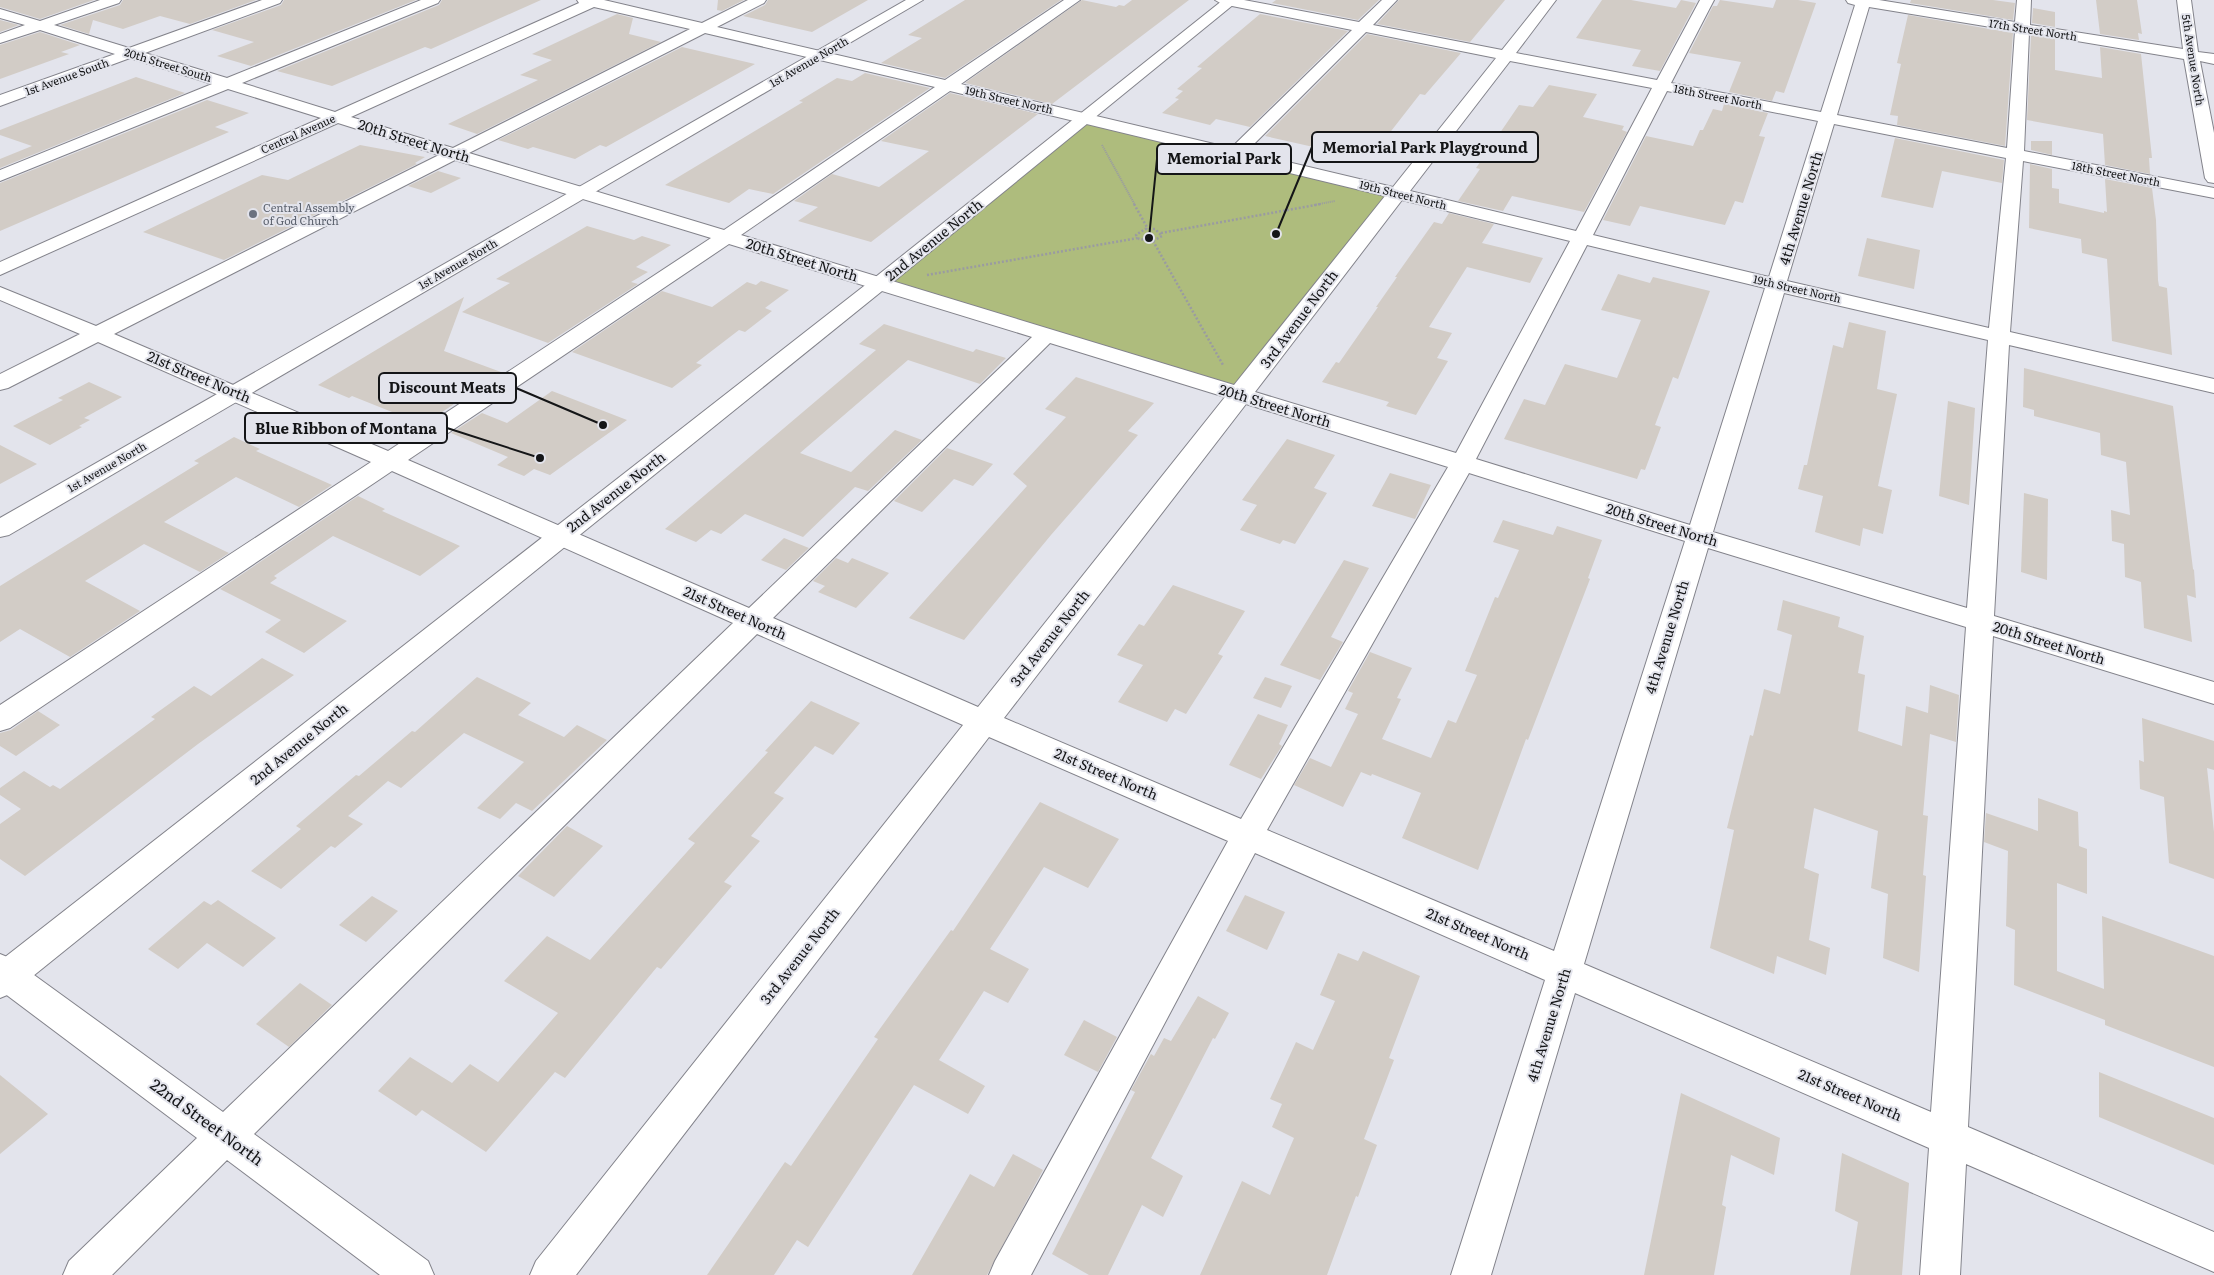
<svg xmlns="http://www.w3.org/2000/svg" width="2214" height="1275" font-family="Literata,serif">
<rect width="100%" height="100%" fill="#e3e4ec"/>
<path fill="#aebc7d" d="M1086,118L1396,193L1241,395L880,283Z"/>
<g fill="#d2ccc6">
<path d="M0,0H94L40,19L0,7Z"/>
<path d="M123,0H256L190,24L160,16L123,29L93,20L89,34L60,25L120,5Z"/>
<path d="M284,0H416L251,66L217,56L254,42L212,30L281,5Z"/>
<path d="M442,0H541L431,49L425,47L332,86L277,71L439,5Z"/>
<path d="M718,0H744L722,11L717,10Z"/>
<path d="M768,0H868L812,32L743,16L765,5Z"/>
<path d="M965,0H1061L945,78L881,63L922,38L908,35Z"/>
<path d="M1082,0L1116,7L1119,5L1124,6L1132,0H1189L1052,104L965,83Z"/>
<path d="M1276,0H1379L1358,20L1272,3Z"/>
<path d="M1399,0H1505L1470,42L1377,24Z"/>
<path d="M1602,0H1631L1676,8L1681,0L1696,3L1660,71L1632,66L1641,50L1576,38Z"/>
<path d="M1720,0L1773,8L1776,0H1798L1816,3L1784,93L1776,91L1772,101L1729,92L1741,62L1689,53L1713,6H1717Z"/>
<path d="M1911,0H1993L2015,3L2013,20L1910,3Z"/>
<path d="M2096,0H2137L2142,34L2138,33L2139,40L2100,34Z"/>
<path d="M2033,8L2055,12V27L2032,23Z"/>
<path d="M617,14L633,18L629,34L661,42L477,134L448,124L538,80L520,75L552,60L532,54Z"/>
<path d="M1260,14L1348,31L1250,127L1216,119L1210,125L1162,113L1179,99L1175,98L1183,91L1177,89L1202,68L1197,67Z"/>
<path d="M1908,15L2013,33L2005,146L1897,125L1898,116L1890,115L1901,64L1897,63Z"/>
<path d="M0,20L19,25L0,32Z"/>
<path d="M40,32L80,45L61,52L69,54L0,79V45Z"/>
<path d="M1367,34L1461,53L1425,95L1420,94L1381,144L1370,142L1358,157L1265,136Z"/>
<path d="M2031,35L2055,39V70L2102,78L2100,47L2141,54L2152,158H2149L2150,174L2105,165L2103,134L2027,120Z"/>
<path d="M682,47L755,64L606,147L600,145L575,159L533,147L528,149L498,140Z"/>
<path d="M865,73L930,88L773,194L749,189L729,203L665,185L803,102L799,101L837,78L852,81Z"/>
<path d="M136,77L185,93L0,168V159L32,146L0,135V130Z"/>
<path d="M1549,85L1597,94L1583,117L1624,126L1622,130L1627,132L1584,212L1512,196L1503,211L1458,201L1480,169L1476,168L1519,105L1533,107Z"/>
<path d="M950,93L1038,114L871,242L798,221L818,207L794,201L832,174L879,187L929,151L881,141Z"/>
<path d="M207,100L249,113L215,127L229,132L0,231V183Z"/>
<path d="M1724,104L1768,113L1759,136L1765,137L1743,203L1735,201L1725,225L1640,206L1630,226L1603,220L1646,136L1693,146L1700,130H1703L1713,109L1722,111Z"/>
<path d="M1895,138L2004,160L2002,183L1942,171L1933,208L1881,197Z"/>
<path d="M2031,141H2052V155L2031,150Z"/>
<path d="M360,145L425,157L415,163L417,164L224,260L143,232L262,175L288,180Z"/>
<path d="M2030,164L2052,169V188L2059,189V203L2104,213V211L2107,212L2105,179L2152,188L2156,220L2158,280L2159,286L2167,288L2172,355L2112,341L2107,259L2082,253L2081,239L2029,228Z"/>
<path d="M438,171L461,178L431,193L408,186Z"/>
<path d="M1449,213L1494,224L1482,243L1543,258L1530,283L1467,267L1429,327L1452,333L1437,358L1448,361L1416,415L1386,406L1389,402L1322,382L1336,362L1339,363L1378,307H1376L1397,277H1395L1434,222L1442,224Z"/>
<path d="M587,226L634,240L642,236L671,245L636,267L648,272L631,282L638,284L548,343L462,312L510,283L496,279Z"/>
<path d="M1867,238L1920,250L1914,289L1858,276Z"/>
<path d="M1618,274L1650,283L1653,277L1710,291L1678,379L1673,377L1655,425L1661,427L1645,470L1641,469L1637,479L1504,439L1524,399L1545,405L1565,364L1617,378L1641,320L1601,310Z"/>
<path d="M761,281L789,290L765,308L772,311L745,332L739,330L696,363L702,365L672,388L572,352L662,291L712,307L747,282L756,285Z"/>
<path d="M464,297L444,351L501,372L426,423L422,424L352,396L349,398L318,385Z"/>
<path d="M1849,322L1886,331L1877,389L1897,394L1878,486L1892,490L1883,534L1863,528L1860,546L1815,532L1823,496L1798,489L1804,465H1807L1833,345L1843,348Z"/>
<path d="M884,324L973,352L976,349L1006,358L980,384L908,360L800,453L851,472L895,430L922,440L868,491L855,487L803,537L745,514L721,534L711,530L696,542L665,529L876,350L859,344Z"/>
<path d="M2024,368L2173,406L2193,569L2194,570L2196,598L2187,595L2192,642L2144,628L2141,582L2125,577L2124,544L2112,541L2111,510L2130,515L2126,462L2101,455L2100,433L2034,416V410L2023,407Z"/>
<path d="M1076,377L1154,403L1128,431L1138,435L1051,535L964,640L909,618L1027,486L1013,474L1066,417L1045,409Z"/>
<path d="M89,382L122,397L84,418L90,420L79,426L82,427L50,445L13,426L63,400L58,398Z"/>
<path d="M552,391L627,420L550,475L534,469L524,476L497,465L508,457L451,433L482,413L507,423Z"/>
<path d="M1948,401L1975,408L1969,505L1939,496Z"/>
<path d="M234,437L260,449L256,451L332,485L299,507L236,477L164,522L229,553L200,572L144,544L85,581L140,611L70,657L20,629L0,642V586L199,463L194,461Z"/>
<path d="M1287,439L1335,455L1314,488L1327,493L1295,544L1283,540L1280,544L1240,530L1257,505L1242,500Z"/>
<path d="M0,445L37,464L0,484Z"/>
<path d="M947,448L993,464L973,486L954,479L922,512L894,501Z"/>
<path d="M1390,473L1431,485L1415,519L1372,506Z"/>
<path d="M2024,493L2048,499L2047,580L2021,572Z"/>
<path d="M358,496L385,509L382,511L460,546L420,576L333,536L274,576L277,578L270,583L347,621L304,653L265,632L281,620L220,589Z"/>
<path d="M1503,520L1553,535L1557,526L1602,540L1588,578L1590,579L1528,740L1526,739L1478,870L1402,838L1421,793L1372,774L1371,776L1361,772L1343,807L1294,785L1310,758L1331,767L1358,714L1345,709L1353,693L1348,691L1370,652L1412,668L1397,698L1401,699L1382,739L1431,758L1448,720L1456,723L1477,675L1465,671L1495,597L1498,598L1519,550L1493,542Z"/>
<path d="M784,538L809,548L786,570L761,560Z"/>
<path d="M836,558L848,563L852,558L889,573L856,608L818,592L825,586L813,581Z"/>
<path d="M1344,560L1369,568L1331,637L1343,642L1320,680L1280,665Z"/>
<path d="M1173,585L1245,611L1218,654L1223,656L1186,714L1175,709L1167,722L1118,702L1143,665L1117,655L1139,624L1144,626Z"/>
<path d="M1783,600L1840,617L1838,627L1864,636L1858,673L1865,675L1858,731L1902,746L1906,706L1928,713L1930,685L1959,695L1956,742L1930,734L1923,815L1928,816L1923,875L1926,876L1919,972L1883,958L1888,894L1871,888L1878,831L1814,808L1804,868L1819,874L1809,940L1830,948L1826,975L1777,956L1774,974L1710,948L1734,830L1727,828L1750,735L1753,736L1764,689L1780,694L1792,635L1777,630Z"/>
<path d="M262,658L294,675L198,744L25,876L0,859V824L21,809L0,795V788L24,771L50,787L53,785L60,789L155,719L151,717L194,686L211,696Z"/>
<path d="M477,677L531,703L518,715L564,737L577,725L607,740L532,811L516,803L500,819L477,808L524,762L464,733L401,788L388,781L348,816L363,824L335,848L331,846L281,889L251,871L301,829L296,826L356,775L359,776L412,731L415,732Z"/>
<path d="M1265,677L1292,686L1281,708L1253,698Z"/>
<path d="M811,701L860,723L833,755L815,746L774,793L784,798L751,836L760,841L724,882L732,886L661,969L657,967L565,1078L555,1072L486,1152L422,1110L416,1116L378,1091L410,1057L452,1083L470,1064L498,1082L558,1013L504,981L547,936L590,960L695,843L688,839L768,752L765,751Z"/>
<path d="M38,711L60,725L16,756L0,746V733L11,730Z"/>
<path d="M1258,714L1288,725L1279,744L1282,746L1261,779L1229,765Z"/>
<path d="M2142,718L2214,741V770L2207,768L2214,832V879L2169,863L2164,797L2140,789L2139,760L2144,762Z"/>
<path d="M2038,798L2078,812L2079,846L2087,849V894L2057,883V971L2104,989L2102,916L2214,956V1067L2105,1025V1020L2014,985L2015,930L2006,926L2008,851L1984,842L1986,813L2038,831Z"/>
<path d="M1040,802L1119,839L1088,888L1044,867L990,949L1029,969L1008,1003L984,991L939,1060L985,1086L968,1114L914,1085L808,1247L797,1240L774,1275H707L785,1162L791,1166L878,1039L874,1037L951,930L953,931Z"/>
<path d="M567,826L603,846L554,897L518,876Z"/>
<path d="M1245,895L1285,912L1267,950L1226,931Z"/>
<path d="M372,896L398,911L366,942L339,925Z"/>
<path d="M218,900L276,938L243,967L207,943L178,969L148,949L204,901L211,905Z"/>
<path d="M1363,951L1420,976L1389,1058L1394,1060L1364,1139L1377,1145L1358,1197L1356,1196L1327,1275H1200L1242,1181L1270,1195L1294,1138L1272,1127L1282,1104L1270,1099L1296,1042L1313,1050L1335,1001L1320,995L1338,953L1358,961Z"/>
<path d="M300,983L332,1005L289,1047L256,1024Z"/>
<path d="M1198,996L1229,1013L1215,1039L1213,1038L1151,1158L1183,1176L1163,1217L1142,1205L1108,1275H1089L1052,1254L1135,1092L1131,1090L1151,1054L1154,1056L1164,1038L1171,1041Z"/>
<path d="M1084,1020L1117,1037L1098,1072L1064,1055Z"/>
<path d="M2099,1072L2214,1118V1165L2099,1117Z"/>
<path d="M0,1075L48,1114L0,1154Z"/>
<path d="M1681,1093L1780,1138L1774,1175L1731,1155L1722,1205L1726,1207L1714,1275H1644Z"/>
<path d="M1842,1153L1909,1183L1902,1275H1850L1858,1222L1835,1211Z"/>
<path d="M1013,1154L1043,1170L987,1275H912L970,1174L994,1187Z"/>
</g>
<g fill="none" stroke-linecap="round" stroke-linejoin="round">
<g stroke="#83838b" stroke-width="2">
<path id="minor" d="M100,0H121L119,3L54,25L129,48L262,0H282L280,3L145,53L227,78L421,0H440L438,3L242,83L335,112L579,3L577,0H604L702,23L748,0H766L764,3L717,27L945,80L1064,0H1080L961,84L1231,148L1352,30L1222,4L1215,0H1244L1359,22L1382,0H1397L1373,25L1502,50L1542,0H1556L1516,53L1657,80L1700,0H1714L1671,83L1821,112L1855,5L1848,3L1846,0H1879L2015,22L2017,0H2031L2030,25L2183,49L2177,0H2191L2198,52L2214,54V64L2200,61L2214,133V183L2208,182L2205,178L2184,59L2029,33L2024,151L2214,188V198L2023,161L2010,332L2214,379V393L2009,345L1994,616L2214,682V704L1993,636L1968,1127L2214,1232V1272L1966,1164L1960,1275H1920L1929,1148L1575,993L1491,1275H1451L1545,980L1255,853L1031,1275H989L995,1261L1228,841L989,737L576,1275H530L536,1261L963,725L757,634L254,1134L428,1261L434,1275H380L227,1160L112,1275H63L69,1261L197,1138L0,990V954L12,959L223,1112L733,623L392,471L10,728L0,731V705L371,462L98,342L8,388L0,390V374L80,334L0,300V287L96,326L439,155L338,123L0,275V262L321,118L228,89L0,181V170L212,84L130,58L0,106V95L115,54L40,30L0,43V34L25,25L0,18V9L40,21ZM594,7L690,29L453,148L351,117ZM1869,7L2015,31L2007,148L1837,115ZM1366,32L1496,58L1393,187L1246,152ZM705,33L935,87L724,230L469,153ZM1510,61L1652,88L1576,231L1410,191ZM950,91L1385,196L1234,385L741,235ZM1667,91L1818,121L1769,277L1593,235ZM1834,124L2006,158L1989,328L1787,281ZM455,160L711,238L388,451L114,334ZM1402,200L1570,241L1456,453L1255,392ZM729,244L1032,337L749,608L408,460ZM1587,245L1765,288L1690,525L1476,459ZM1784,293L1988,340L1967,608L1713,532ZM1050,343L1225,397L978,707L773,618ZM1246,404L1448,467L1241,819L1004,718ZM1469,473L1685,541L1554,951L1267,830ZM1708,548L1966,627L1931,1112L1584,964Z"/>
</g>
<g stroke="#83838b" stroke-width="2">
<g id="major">
<path d="M906,0H923L9,535L0,537V518Z"/>
<path d="M1223,0H1239L887,287L12,993L0,998V961L873,279Z"/>
</g>
</g>
<g stroke="#9a9ba1" stroke-width="2" stroke-dasharray="1 1" stroke-linecap="butt">
<path d="M1102,145L1135,205"/>
<path d="M1314,205L1335,201"/>
</g>
<g stroke="#9a9ba1" stroke-width="2.5" stroke-dasharray="2 2" stroke-linecap="butt">
<path d="M1134,204L1148,229"/>
<path d="M1145,229H1155L1162,236L1153,241L1139,239L1136,235Z"/>
<path d="M1161,233L1321,204"/>
<path d="M1153,241L1223,365"/>
<path d="M927,275L1138,238"/>
</g>
<use href="#minor" fill="#fff" fill-rule="evenodd"/>
<use href="#major" fill="#fff" fill-rule="evenodd"/>
</g>
<circle fill="#6b7280" stroke="#e3e4ec" stroke-width="2" cx="253" cy="214" r="5"/>
<g text-anchor="middle" stroke-width="4" stroke-linejoin="round" paint-order="stroke">
<g font-size="11" fill="#141517" stroke="#e3e4ec">
<text transform="translate(2033 30) rotate(9)" y="4">17th Street North</text>
<text transform="translate(2193 60) rotate(81)" y="4">5th Avenue North</text>
<text transform="translate(809 62) rotate(-30)" y="4">1st Avenue North</text>
<text transform="translate(168 65) rotate(17)" y="4">20th Street South</text>
<text transform="translate(67 77) rotate(-20)" y="4">1st Avenue South</text>
<text transform="translate(1718 97) rotate(11)" y="4">18th Street North</text>
<text transform="translate(1009 100) rotate(13)" y="4">19th Street North</text>
<text transform="translate(298 134) rotate(-24)" y="4">Central Avenue</text>
<text transform="translate(2116 174) rotate(11)" y="4">18th Street North</text>
<text transform="translate(1403 195) rotate(14)" y="4">19th Street North</text>
<text transform="translate(458 264) rotate(-30)" y="4">1st Avenue North</text>
<text transform="translate(1797 289) rotate(13)" y="4">19th Street North</text>
<text transform="translate(107 467) rotate(-30)" y="4">1st Avenue North</text>
</g>
<g font-size="11" fill="#5b616d" stroke="#e3e4ec" text-anchor="start">
<text x="263" y="212">Central Assembly<tspan x="263" dy="13">of God Church</tspan></text>
</g>
<g font-size="14" fill="#141517" stroke="#e3e4ec">
<text transform="translate(414 141) rotate(17)" y="5">20th Street North</text>
<text transform="translate(1801 208) rotate(-73)" y="5">4th Avenue North</text>
<text transform="translate(934 240) rotate(-39)" y="5">2nd Avenue North</text>
<text transform="translate(802 260) rotate(17)" y="5">20th Street North</text>
<text transform="translate(1299 319) rotate(-53)" y="5">3rd Avenue North</text>
<text transform="translate(199 377) rotate(23)" y="5">21st Street North</text>
<text transform="translate(1275 406) rotate(17)" y="5">20th Street North</text>
<text transform="translate(616 492) rotate(-38)" y="5">2nd Avenue North</text>
<text transform="translate(1662 525) rotate(17)" y="5">20th Street North</text>
<text transform="translate(735 613) rotate(24)" y="5">21st Street North</text>
<text transform="translate(1667 637) rotate(-73)" y="5">4th Avenue North</text>
<text transform="translate(1050 638) rotate(-52)" y="5">3rd Avenue North</text>
<text transform="translate(2049 643) rotate(17)" y="5">20th Street North</text>
<text transform="translate(299 744) rotate(-39)" y="5">2nd Avenue North</text>
<text transform="translate(1106 774) rotate(23)" y="5">21st Street North</text>
<text transform="translate(1478 934) rotate(23)" y="5">21st Street North</text>
<text transform="translate(800 956) rotate(-52)" y="5">3rd Avenue North</text>
<text transform="translate(1549 1025) rotate(-73)" y="5">4th Avenue North</text>
<text transform="translate(1850 1095) rotate(23)" y="5">21st Street North</text>
</g>
<g font-size="16" fill="#141517" stroke="#e3e4ec">
<text transform="translate(207 1122) rotate(36)" y="6">22nd Street North</text>
</g>
</g>
<path fill="none" stroke="#141517" stroke-width="2" d="M1276 234L1312 147M1149 238L1157 159M603 425L516 388M540 458L447 428"/>
<g fill="#141517" stroke="#e3e4ec" stroke-width="2">
<circle cx="1276" cy="234" r="5"/>
<circle cx="1149" cy="238" r="5"/>
<circle cx="603" cy="425" r="5"/>
<circle cx="540" cy="458" r="5"/>
</g>
<g fill="#e3e4ec" stroke="#141517" stroke-width="2">
<rect x="1312" y="132" width="226" height="30" rx="5"/>
<rect x="1157" y="144" width="134" height="30" rx="5"/>
<rect x="379" y="373" width="137" height="30" rx="5"/>
<rect x="245" y="413" width="202" height="30" rx="5"/>
</g>
<g font-size="15" text-anchor="middle" font-weight="bold" fill="#141517">
<text x="1425" y="153">Memorial Park Playground</text>
<text x="1224" y="164">Memorial Park</text>
<text x="447" y="393">Discount Meats</text>
<text x="346" y="434">Blue Ribbon of Montana</text>
</g>
</svg>
